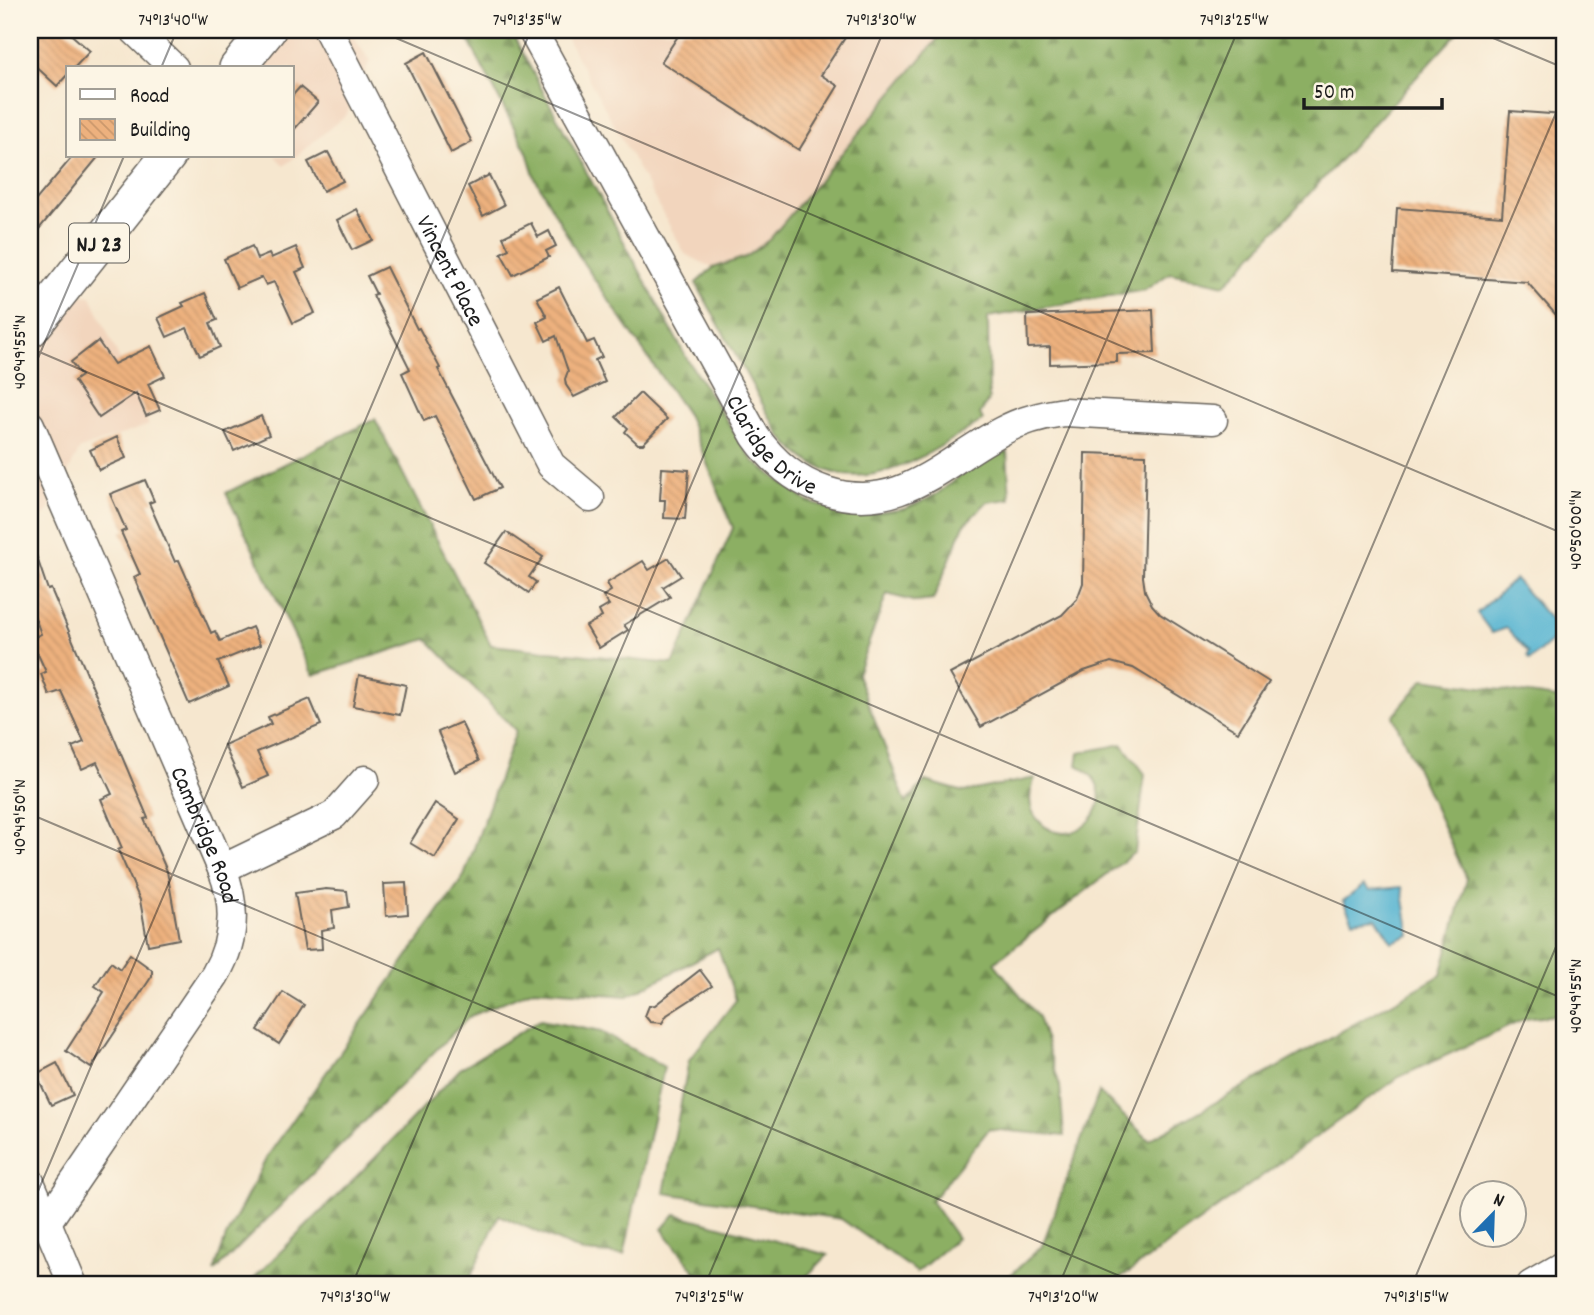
<svg xmlns="http://www.w3.org/2000/svg" width="1594" height="1315" font-family="Dekko,sans-serif">
<defs>
<pattern id="forest-firs" width="22" height="20" patternUnits="userSpaceOnUse" patternTransform="scale(1.75)"><rect width="22" height="20" fill="#8caf63"/><path d="M5 1l3.5 6h-7zM16 11l3.5 6h-7z" fill="#728e51"/></pattern>
<pattern id="building-back-hatch" width="6" height="6" patternUnits="userSpaceOnUse" patternTransform="scale(1.75)"><rect width="6" height="6" fill="#edb17e"/><path d="M-1 5l2 2M0 0l6 6M5-1l2 2" fill="none" stroke="#cb986c"/></pattern>
</defs>
<rect width="100%" height="100%" fill="#fcf5e5"/>
<filter id="ink" filterUnits="userSpaceOnUse"><feTurbulence type="fractalNoise" baseFrequency=".0143" numOctaves="2"/><feDisplacementMap in="SourceGraphic" scale="14" xChannelSelector="R" yChannelSelector="G"/><feConvolveMatrix kernelMatrix="1 2 1 2 8 2 1 2 1" color-interpolation-filters="sRGB"/></filter>
<filter id="wash" filterUnits="userSpaceOnUse"><feTurbulence type="fractalNoise" baseFrequency=".00686" numOctaves="4" result="noise"/><feDisplacementMap in="SourceGraphic" scale="28" xChannelSelector="R" yChannelSelector="G"/><feGaussianBlur stdDeviation="1.57" result="paint"/><feColorMatrix in="noise" values="0 0 0 0 0 0 0 0 0 0 0 0 0 0 0 0 0 1.4 0 .05"/><feComposite in="paint" operator="in"/></filter>
<g filter="url(#wash)">
<rect width="100%" height="100%" fill="#f6e7cf"/>
<g fill="#f2d5bd">
<path d="M260,30H348L370,61L347,114L284,166L275,156H292V68H249Z"/>
<path d="M562,30H945L770,239L746,257L713,268L685,254Z"/>
<path d="M30,285L33,288L91,296L149,425L80,449L48,511L30,530Z"/>
</g>
<g fill="url(#forest-firs)" stroke="#546640" stroke-width="2">
<path d="M463,30H510L687,359L753,461L808,502L837,511L868,514L904,509L921,502L937,494L980,460L1007,452L1010,499L987,502L964,525L933,600L916,602L887,594L857,674L906,803L925,781L964,792L1035,778C1029,793 1027,807 1038,820C1074,861 1132,794 1077,765L1079,753L1122,744L1145,774L1135,852L994,963L1038,1017L1060,1086L1064,1136L989,1129L931,1201L957,1238L917,1272L841,1219L664,1193L689,1060L736,1000L718,948L628,996L534,989L470,1016L214,1272L226,1237L267,1157L464,876L516,731L427,639L313,675L226,493L375,419L491,645L673,664L733,528L688,416L582,261L535,178L527,152Z"/>
<path d="M945,30H1460L1225,285L1170,273L1145,290L988,317L989,399L980,414L983,420C916,462 845,514 779,434L696,283L713,268L746,257L770,239Z"/>
<path d="M1424,679L1564,699V1014L1525,1019L1399,1077L1111,1285H1000L1042,1246L1099,1092L1149,1140L1441,975L1467,879L1393,716Z"/>
<path d="M540,1020L601,1032L664,1067L624,1255L583,1252L499,1215L467,1285H411L394,1272L361,1273L345,1285H247L375,1158L461,1068Z"/>
<path d="M675,1214L828,1255L798,1285H706L662,1229Z"/>
</g>
<g fill="#52b3d1" stroke="#376876" stroke-width="2">
<path d="M1515,579L1558,628L1561,627L1564,630L1530,660L1527,656L1529,653L1507,628L1492,633L1477,613Z"/>
<path d="M1364,885L1370,890L1402,887L1410,935L1392,942L1376,918L1353,921L1343,901Z"/>
</g>
<g id="blocks">
<g fill="url(#building-back-hatch)">
<path d="M30,30H66L90,51L74,68H68V74L57,86L30,61Z"/>
<path d="M682,30H850L821,75L838,86L799,150L661,62Z"/>
<path d="M426,52L472,142L451,153L406,63Z"/>
<path d="M300,87L318,102L292,132V96Z"/>
<path d="M1510,111L1564,115V324L1527,282L1393,272L1397,208L1502,216Z"/>
<path d="M328,152L343,181L323,191L308,162Z"/>
<path d="M73,156H99L30,240V207Z"/>
<path d="M489,175L504,205L483,216L468,186Z"/>
<path d="M357,209L373,240L352,250L337,220Z"/>
<path d="M531,223L538,237L549,231L556,246L546,251L549,257L513,275L501,253L509,249L503,237Z"/>
<path d="M252,246L257,259L269,254L271,258L296,247L305,268L296,272L315,313L293,323L274,282L266,285L262,277L237,288L224,259Z"/>
<path d="M386,267L417,329L419,328L440,368L438,369L500,488L476,499L435,416L424,421L402,373L410,369L373,295L376,294L367,276Z"/>
<path d="M559,287L587,343L594,340L602,357L595,360L605,382L574,397L566,385L565,379L568,371L556,336L546,341L537,322L547,317L537,298Z"/>
<path d="M205,293L217,320L210,323L220,347L200,356L187,328L167,337L158,318L184,306L182,303Z"/>
<path d="M1153,310L1155,353L1117,354V362L1050,364V347L1028,348L1027,315Z"/>
<path d="M98,341L114,364L151,346L165,376L148,384L160,410L146,416L136,393L99,418L74,381L81,376L71,362Z"/>
<path d="M640,393L667,419L643,444H638L625,432L628,428L616,417Z"/>
<path d="M261,416L269,435L234,451L225,432Z"/>
<path d="M117,437L126,458L99,470L90,450Z"/>
<path d="M1085,453L1146,455L1143,577L1145,591L1152,605L1160,614L1269,682L1238,732L1133,668L1111,662L1084,671L981,727L950,674L1062,615L1077,599L1083,583Z"/>
<path d="M662,468L689,470L685,519L664,518L665,500H660Z"/>
<path d="M145,480L154,501L149,503L175,562L179,560L211,633L215,631L220,641L252,627L260,645L218,662L229,686L189,704L134,577L140,574L121,532L126,530L110,494Z"/>
<path d="M506,532L543,557L529,577L536,582L529,593L484,563Z"/>
<path d="M32,543L48,590L51,589L148,818L144,819L167,871L179,939L148,945L140,900L118,850L122,848L101,799L112,794L97,762L82,769L72,747L84,742L61,691L49,695L41,674L46,672L31,639L41,634L30,604V544Z"/>
<path d="M669,558L681,576L663,587L670,597L624,625L628,630L599,648L586,626L602,617L599,611L609,605L603,596L611,591L607,583L643,561L649,570Z"/>
<path d="M359,675L406,685L400,715L353,706Z"/>
<path d="M310,699L321,725L257,752L268,776L243,787L224,745L271,724L268,717Z"/>
<path d="M461,722L479,761L455,772L438,732Z"/>
<path d="M435,803L459,819L435,858L410,843Z"/>
<path d="M406,883L408,914L386,916L384,884Z"/>
<path d="M326,889L347,891L349,907L332,910L334,928L321,930L322,949L305,950L295,893Z"/>
<path d="M130,954L152,970V976L91,1068L66,1051L104,992L95,986L111,962L120,969Z"/>
<path d="M700,970L712,986L667,1015L662,1023L650,1022L645,1016L649,1006L655,1005Z"/>
<path d="M283,992L304,1005L279,1044L258,1030Z"/>
<path d="M57,1063L73,1095L51,1105L36,1074Z"/>
</g>
</g>
</g>
<g filter="url(#ink)">
<use href="#blocks" fill-opacity="0" stroke="#68635b" stroke-width="2"/>
<g fill="none" stroke-linecap="round" stroke-linejoin="round">
<g stroke="#68635b" stroke-width="31">
<g id="minor">
<path d="M134,30L174,68"/>
<path id="s1" d="M328,30L551,465L590,498"/>
<path id="s2" d="M532,30L755,436C773,462 795,481 826,491C899,515 943,462 1002,431C1022,420 1042,415 1064,412L1213,420"/>
<path id="s3" d="M30,425L222,869C237,906 235,941 215,975L47,1222"/>
<path d="M222,869L334,815L365,780"/>
<path d="M30,1182L73,1285"/>
<path d="M1531,1285L1564,1266"/>
</g>
</g>
<g stroke="#68635b" stroke-width="38">
<g id="major">
<path d="M237,68L268,30"/>
<path d="M30,330L168,156"/>
</g>
</g>
<use href="#minor" stroke="#fff" stroke-width="28"/>
<use href="#major" stroke="#fff" stroke-width="35"/>
</g>
</g>
<path fill="none" stroke="#1c1c1c" stroke-width="2" stroke-opacity="0.45" d="M377,30L1564,534M1474,30L1564,68M161,68L177,30M30,348L1564,999M30,377L124,156M30,814L1141,1285M30,1210L531,30M30,1279L44,1285M352,1285L884,30M705,1285L1238,30M1059,1285L1564,94M1412,1285L1564,928"/>
<g text-anchor="middle" stroke-width="7" stroke-linejoin="round" paint-order="stroke">
<rect fill="#fcf5e5" stroke="#5f5d58" stroke-width="2" x="69" y="223.5" width="60" height="39" rx="5"/>
<g font-size="23" font-weight="bold" fill="#1c1c1c">
<text x="99" y="251">NJ 23</text>
</g>
<g font-size="24" fill="#1c1c1c" stroke="#fcf5e5">
<text dy="8" stroke="none"><textPath href="#s1" startOffset="270">Vincent Place</textPath></text>
<text dy="8" stroke="none"><textPath href="#s2" startOffset="481">Claridge Drive</textPath></text>
<text dy="8" stroke="none"><textPath href="#s3" startOffset="446">Cambridge Road</textPath></text>
</g>
</g>
<rect width="1594" height="1315" fill="none" stroke="#fcf5e5" stroke-width="77"/>
<rect x="66" y="66" width="228" height="91" fill="#fcf5e5" stroke="#a29e95" stroke-width="2"/>
<rect x="80" y="89" width="35" height="10" fill="#ffffff" stroke="#a29e95" stroke-width="2"/>
<text x="130" y="102" font-size="21" fill="#1c1c1c">Road</text>
<rect x="80" y="119" width="35" height="21" fill="url(#building-back-hatch)" stroke="#a29e95" stroke-width="2"/>
<text x="130" y="136" font-size="21" fill="#1c1c1c">Building</text>
<g transform="translate(1493 1214) rotate(23)"><circle r="33" fill="#fcf5e5" stroke="#a29e95" stroke-width="2"/>
<path d="M0-5L12 26L0 18L-12 26Z" fill="#1f6fb2"/>
<text y="-10" font-size="19" font-weight="bold" text-anchor="middle" fill="#1c1c1c">N</text>
</g>
<path d="M1304 98v10h138v-10" fill="none" stroke="#1c1c1c" stroke-width="3.5"/>
<text x="1314" y="98" font-size="21" fill="#1c1c1c" stroke="#fcf5e5" stroke-width="5" paint-order="stroke">50 m</text>
<rect x="38" y="38" width="1518" height="1238" fill="none" stroke="#1c1c1c" stroke-width="2.5"/>
<g font-size="18" text-anchor="middle" fill="#1c1c1c">
<text x="173" y="25">74°13'40"W</text>
<text x="527" y="25">74°13'35"W</text>
<text x="881" y="25">74°13'30"W</text>
<text x="1234" y="25">74°13'25"W</text>
<text transform="translate(19 352) rotate(-90)" y="6">40°49'55"N</text>
<text transform="translate(1575 530) rotate(-90)" y="6">40°50'00"N</text>
<text transform="translate(19 817) rotate(-90)" y="6">40°49'50"N</text>
<text transform="translate(1575 996) rotate(-90)" y="6">40°49'55"N</text>
<text x="355" y="1302">74°13'30"W</text>
<text x="709" y="1302">74°13'25"W</text>
<text x="1063" y="1302">74°13'20"W</text>
<text x="1416" y="1302">74°13'15"W</text>
</g>
</svg>
